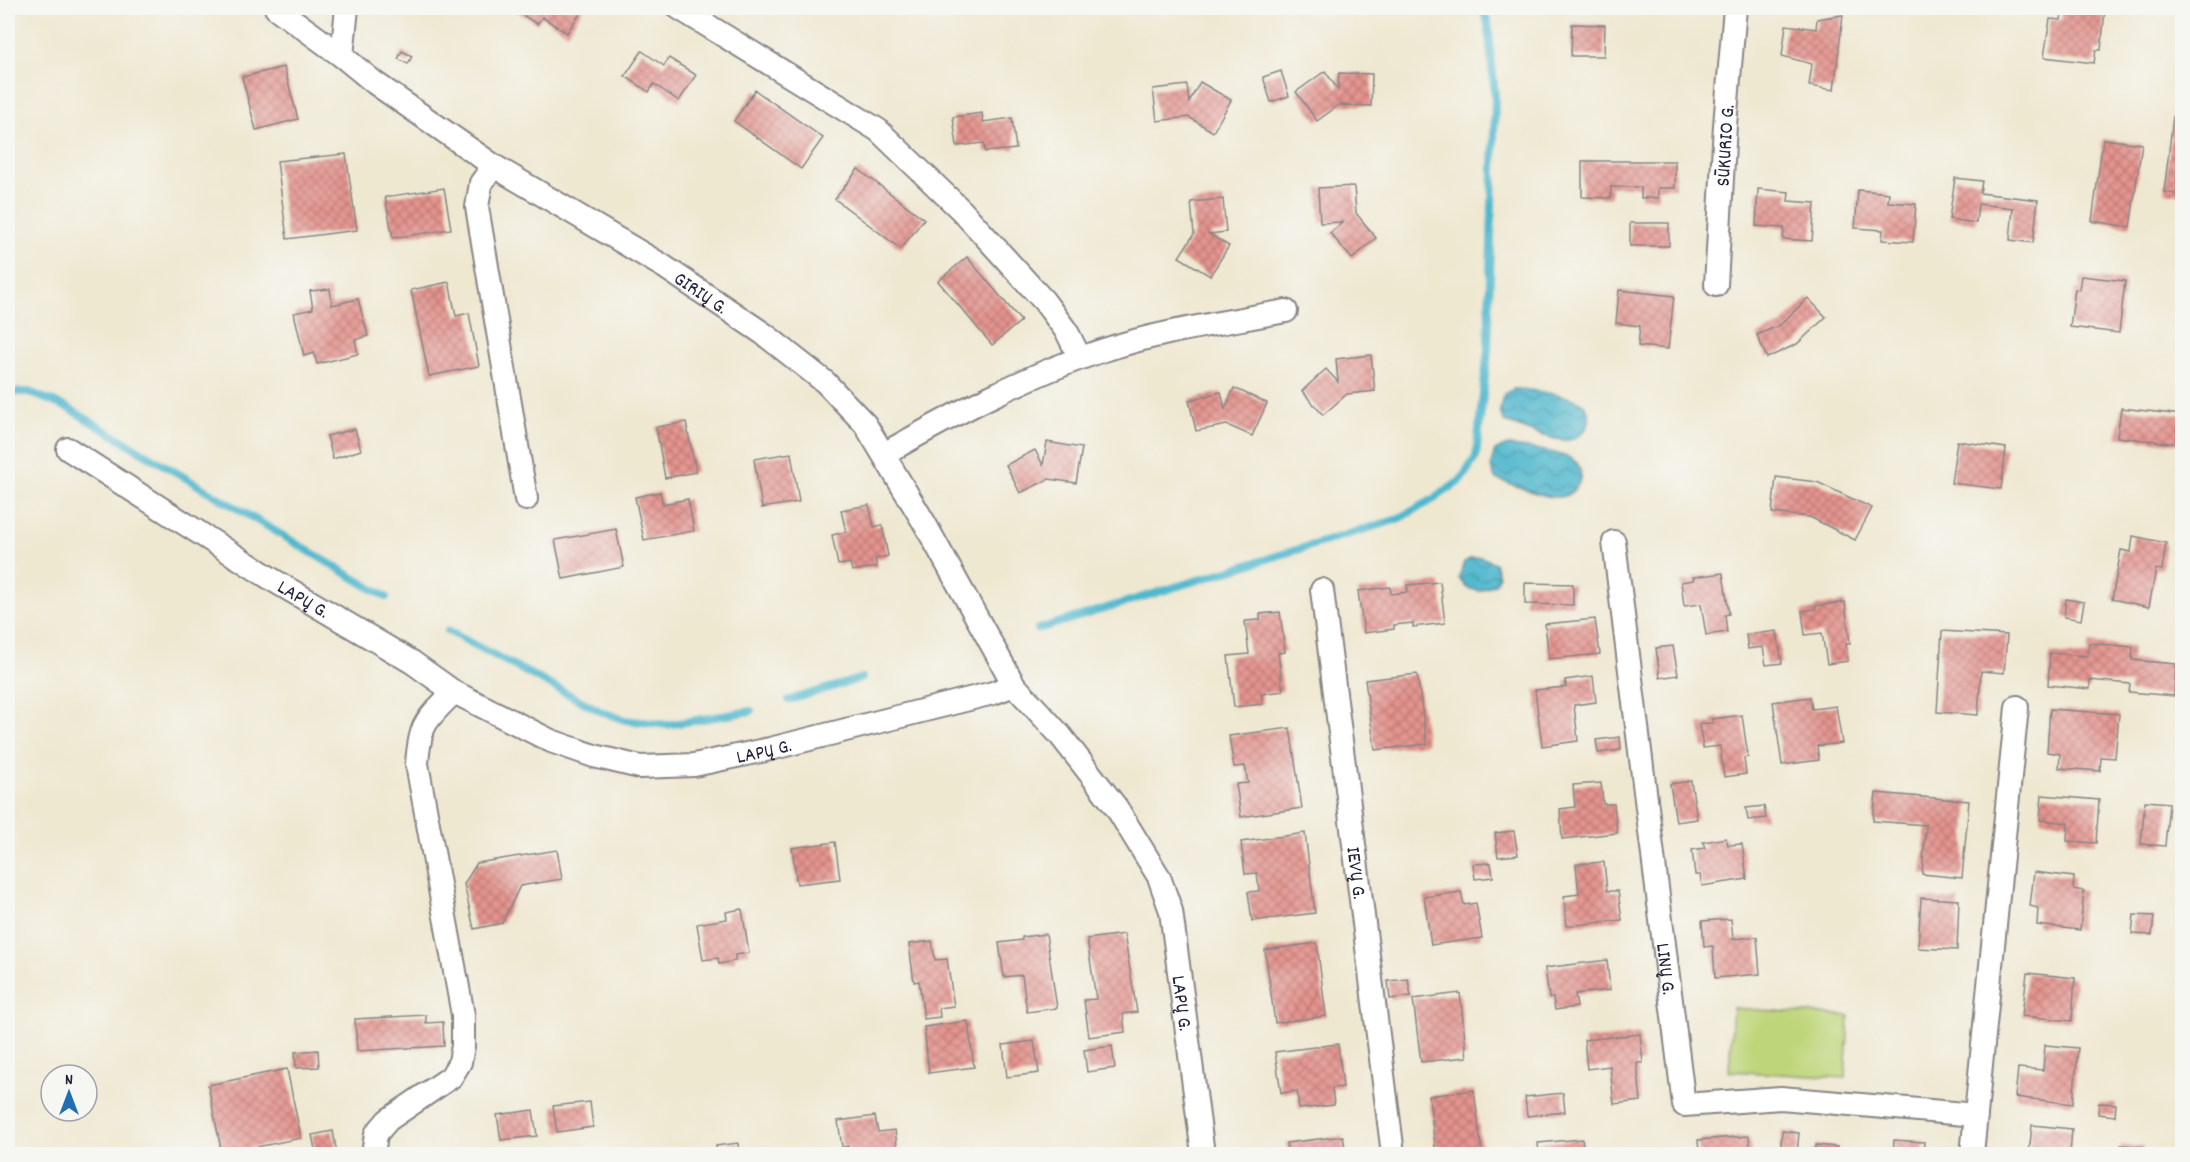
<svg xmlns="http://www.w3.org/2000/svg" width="2190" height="1162" font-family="Dekko,sans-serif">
<defs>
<pattern id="water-waves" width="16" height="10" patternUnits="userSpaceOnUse" patternTransform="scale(1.5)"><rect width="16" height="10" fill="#50b8ce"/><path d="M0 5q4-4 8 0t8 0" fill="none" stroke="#4295a8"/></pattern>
<pattern id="building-cross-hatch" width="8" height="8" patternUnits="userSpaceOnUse" patternTransform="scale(1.5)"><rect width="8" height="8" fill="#e5948e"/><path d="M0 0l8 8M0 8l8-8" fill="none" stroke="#b97875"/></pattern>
</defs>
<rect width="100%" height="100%" fill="#f6f6f2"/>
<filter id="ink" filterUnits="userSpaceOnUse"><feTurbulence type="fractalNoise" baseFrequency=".0167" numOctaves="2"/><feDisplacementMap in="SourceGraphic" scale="12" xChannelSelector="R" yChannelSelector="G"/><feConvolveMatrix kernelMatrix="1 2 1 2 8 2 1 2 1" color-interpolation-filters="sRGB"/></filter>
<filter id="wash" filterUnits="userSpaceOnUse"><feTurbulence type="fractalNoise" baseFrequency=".008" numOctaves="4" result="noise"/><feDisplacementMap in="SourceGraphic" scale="24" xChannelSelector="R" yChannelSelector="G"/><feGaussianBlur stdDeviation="1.35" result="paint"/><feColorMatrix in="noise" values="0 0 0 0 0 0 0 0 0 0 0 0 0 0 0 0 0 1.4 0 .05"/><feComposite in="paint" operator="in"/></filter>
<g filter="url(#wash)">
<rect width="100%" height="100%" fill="#efe8d1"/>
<path fill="#bed579" stroke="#707c5a" stroke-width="1.5" d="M1733,1008L1849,1016L1845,1078L1729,1071Z"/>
<g fill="url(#water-waves)" stroke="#396d84" stroke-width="1.5">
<path d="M1514,389C1527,389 1567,395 1578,401C1599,411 1588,438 1568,440C1550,441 1522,427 1505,422C1498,412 1500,405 1504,394Z"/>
<path d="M1505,446C1518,446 1558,452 1570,458C1590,468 1579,496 1559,497C1541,498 1513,484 1496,479C1489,469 1491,462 1495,451Z"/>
<path d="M1481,557L1495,563L1499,576L1496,583L1480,591L1467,588L1459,578L1464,562L1472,558Z"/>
</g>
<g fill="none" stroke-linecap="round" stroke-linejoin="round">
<g stroke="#50b8ce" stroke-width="8">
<path d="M8,392H29L68,408L386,597"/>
<path d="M1038,629L1398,519L1432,500L1460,481L1476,457L1488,350L1495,97L1488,23L1482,8"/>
<path d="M448,631L602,712L625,720L667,725L751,711"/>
<path d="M789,700L862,678"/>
</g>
</g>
<g id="blocks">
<g fill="url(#building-cross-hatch)">
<path d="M511,8H584L567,33L542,17L537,24Z"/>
<path d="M2063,8L2105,9L2101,50H2096L2094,63L2044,57L2050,19L2061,20Z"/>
<path d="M1843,15L1834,90L1809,86L1812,64L1782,56L1786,25L1816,29L1817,19Z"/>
<path d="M1572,24L1605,25L1604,56H1571Z"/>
<path d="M402,51L412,56L408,64L398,59Z"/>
<path d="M642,51L664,66L669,58L696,75L679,101L654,84L649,92L625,76Z"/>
<path d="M284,67L298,119L256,130L242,77Z"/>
<path d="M1281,71L1289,96L1271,102L1263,77Z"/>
<path d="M1325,71L1338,90L1339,73L1372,74L1371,106L1339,105L1317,121L1296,92Z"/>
<path d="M1200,82L1231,100L1213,132L1189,117L1157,121L1153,89L1187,85L1189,102Z"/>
<path d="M755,90L823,138L801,169L734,121Z"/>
<path d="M982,113L983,122L1012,118L1016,149L985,152L984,143L957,146L953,117Z"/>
<path d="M2173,117L2182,118V195L2164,192Z"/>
<path d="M2103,139L2142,144L2130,227L2092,221Z"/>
<path d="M346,154L357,230L287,239L277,161Z"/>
<path d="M1582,161H1675V188H1658V198H1641V187H1611V198L1582,197Z"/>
<path d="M858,169L924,219L901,249L835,199Z"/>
<path d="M1955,178L1982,181L1980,193L2038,200L2033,243L2010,240L2013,208L1978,204L1976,223L1949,219Z"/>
<path d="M1354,186L1356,213L1376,238L1352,259L1330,233L1343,222L1320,223L1318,188Z"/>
<path d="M444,188L451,229L393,238L385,197Z"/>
<path d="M1758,189L1789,192L1788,201L1815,203L1812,241L1783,239L1784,228L1756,226Z"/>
<path d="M1858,190L1889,193L1888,202L1916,204L1913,242L1882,240L1883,230L1855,228Z"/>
<path d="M1223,199L1226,232L1209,234L1229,246L1210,276L1179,257L1194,234L1191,202Z"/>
<rect x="1630" y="223" width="39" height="23"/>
<path d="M967,257L1021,321L992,345L938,281Z"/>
<path d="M2081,276L2125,281L2119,333L2070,327L2075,289L2079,290Z"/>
<path d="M449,282L456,316L469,313L479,366L429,376L411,290Z"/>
<path d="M330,289L332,305L358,299L368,336L355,340L358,354L317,364L314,353L304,356L294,313L313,309L310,291Z"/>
<path d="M1619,290L1674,296L1668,349L1638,346L1640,326L1616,323Z"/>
<path d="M1808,298L1826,317L1797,344L1767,358L1757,335L1780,325Z"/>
<path d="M1371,355L1375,391L1347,394L1323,415L1302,391L1326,369L1338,382L1336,359Z"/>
<path d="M1234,388L1267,403L1252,436L1227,425L1196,431L1189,400L1221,392L1225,409Z"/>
<path d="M2121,408L2182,415L2180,444L2117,437Z"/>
<path d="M686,422L696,472L665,478L656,427Z"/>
<path d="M355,429L361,450L333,459L327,436Z"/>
<path d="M1957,441L2006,448L2001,489L1951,483Z"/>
<path d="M1047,442L1082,448L1076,483L1049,479L1020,493L1006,465L1035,450L1043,465Z"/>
<path d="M791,453L799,502L762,508L754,459Z"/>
<path d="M1776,477L1817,482L1872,508L1855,540L1810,517L1772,513Z"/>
<path d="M660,492L663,504L688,499L694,531L644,540L635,497Z"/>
<path d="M869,505L874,527L882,525L888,556L875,559L877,567L852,571L850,563L838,565L832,535L846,532L841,510Z"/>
<path d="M616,529L624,567L563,579L555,540Z"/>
<path d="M2133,536L2166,543L2162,570L2156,569L2149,607L2112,599L2121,550L2131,552Z"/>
<path d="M1723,573L1729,614L1725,615L1727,632L1706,635L1701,604L1684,606L1681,582L1694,580L1693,577Z"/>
<path d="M1440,582L1445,623L1413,627V623L1394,625V629L1364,633L1358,591L1390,587L1391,594L1408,592L1407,585Z"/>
<path d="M1525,583L1573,584V605L1525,604Z"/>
<path d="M2066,599L2084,602L2081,620L2064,617Z"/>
<path d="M1845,602L1850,644H1846L1848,661L1827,664L1822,633L1805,635L1802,611L1815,609V606Z"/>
<path d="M1280,612L1285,652L1278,653L1283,691L1261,694L1263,704L1234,707L1228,656L1249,654L1245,621L1260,620V614Z"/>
<path d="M1595,619L1600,654L1549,659L1545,624Z"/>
<path d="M1777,631L1782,663L1766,665L1763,647L1748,649L1746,635Z"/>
<path d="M1942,631L2007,635L2004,673L1981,671L1978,715L1937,712Z"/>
<path d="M2089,643L2133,647L2132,660L2176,664L2174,696L2129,692L2130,684L2090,680V689L2048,685L2050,653L2087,656Z"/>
<path d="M1673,646L1678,675L1660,678L1656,648Z"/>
<path d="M1417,674L1427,744L1375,750L1365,680Z"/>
<path d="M1593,676L1596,702L1574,705L1578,741L1542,746L1535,690L1566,687L1565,680Z"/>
<path d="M1810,697L1812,709L1836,706L1842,743L1817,746L1819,760L1782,765L1773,702Z"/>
<path d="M2050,709L2119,714L2115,758L2101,757L2100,771L2059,768L2060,754L2047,752Z"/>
<path d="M1742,715L1748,757L1744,758L1746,774L1724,777L1720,746L1703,748L1699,724L1713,723L1712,719Z"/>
<path d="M1290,728L1302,808L1241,817L1236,784L1248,783L1245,766L1234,767L1229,736Z"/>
<path d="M1620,737L1621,750L1598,753L1596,740Z"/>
<path d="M1691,781L1697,819L1676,822L1670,784Z"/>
<path d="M1601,783L1603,804H1614L1617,833L1562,839L1560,809L1575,807L1573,785Z"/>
<path d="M1876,793L1969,801L1962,878L1922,874L1926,825L1873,821Z"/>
<path d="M2042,795L2099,800L2096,843L2067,841L2068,823L2040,820Z"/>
<path d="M2145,801L2169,803L2165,846L2141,844Z"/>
<path d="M1764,806L1766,818L1748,820L1746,808Z"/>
<path d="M1514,831L1518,855L1498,857L1495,833Z"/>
<path d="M1305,833L1315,913L1252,921L1248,892L1259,891L1257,873L1245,874L1241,842Z"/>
<path d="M1726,838L1728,845L1742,844L1747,879L1702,886L1700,875H1695L1692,850L1705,848L1703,842Z"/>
<path d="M835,842L840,879L797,884L792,848Z"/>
<path d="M557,850L562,879L520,886L502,923L474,929L464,884L477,863Z"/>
<path d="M1604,862L1607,891H1618L1622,920L1566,926L1564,896L1579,894L1576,864Z"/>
<path d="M1491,863L1493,877L1475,879L1473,864Z"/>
<path d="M2034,872L2074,877L2073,889L2084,891L2080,930L2037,925L2038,908L2030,906Z"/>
<path d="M1461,892L1464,905L1476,903L1482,938L1431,945L1424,897Z"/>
<path d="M1921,898L1959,900L1957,950L1918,948Z"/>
<path d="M742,909L749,953L735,955V961L719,964L718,958L703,960L697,924L727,919L726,912Z"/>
<path d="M2134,915L2154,916L2152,935L2132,934Z"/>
<path d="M1731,919L1733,939L1757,937L1760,974L1715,978L1713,946L1704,947L1702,921Z"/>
<path d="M1046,934L1057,1008L1027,1012L1022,975L1004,977L999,943L1022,940V937Z"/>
<path d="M1124,934L1137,1012L1123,1014L1125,1032L1089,1037L1084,1000L1096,999L1087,939Z"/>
<path d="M932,941L935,960L947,959L954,1006L939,1008L940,1017L924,1019L919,981L914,982L909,944Z"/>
<path d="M1317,943L1326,1016L1275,1023L1265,950Z"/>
<path d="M1607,960L1610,990L1575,994L1577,1007L1555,1010L1553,998H1549L1545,968Z"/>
<path d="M2027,973L2075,978L2072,1021L2022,1016Z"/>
<path d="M1408,979L1411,996L1390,999L1388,981Z"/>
<path d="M1460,993L1467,1057L1421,1062L1413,999Z"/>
<path d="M426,1015V1023L443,1022L444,1046L357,1051L355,1019Z"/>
<path d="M968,1021L974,1067L929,1073L924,1027Z"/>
<path d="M1640,1034L1643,1063H1637L1641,1101L1614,1104L1610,1066L1587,1069L1584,1040Z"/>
<path d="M1034,1041L1039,1073L1007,1077L1003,1045Z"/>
<path d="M1338,1044L1343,1087L1332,1088L1334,1105L1299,1109L1297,1091L1281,1093L1275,1052Z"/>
<path d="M2045,1045L2078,1048L2073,1104L2015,1097L2018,1068L2043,1070Z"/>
<path d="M1112,1046L1115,1068L1087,1072L1084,1050Z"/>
<path d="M318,1050L319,1067L296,1068L295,1052Z"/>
<path d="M287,1069L301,1138L222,1154L208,1085Z"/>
<path d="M1474,1090L1482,1154H1436L1429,1096Z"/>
<path d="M1563,1093L1565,1112L1527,1116L1525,1097Z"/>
<path d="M590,1102L593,1127L557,1132L553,1106Z"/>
<path d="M2099,1103L2116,1104L2115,1116L2098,1114Z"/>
<path d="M533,1110L537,1136L501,1140L497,1115Z"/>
<path d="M875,1116L878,1132L895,1130L898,1154H849L848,1146L842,1147L838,1121Z"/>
<path d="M2032,1125L2072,1129L2070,1154H2029Z"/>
<path d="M333,1131L337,1154H316L312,1135Z"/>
<path d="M1782,1131L1799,1133L1797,1154H1780Z"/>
<path d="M1343,1136L1346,1154H1288L1286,1143Z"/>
<path d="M1749,1136L1751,1154H1699L1698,1140Z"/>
<path d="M1582,1139L1584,1154H1539L1538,1143Z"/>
<path d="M1894,1140L1924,1142L1923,1154H1893Z"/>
<path d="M738,1143L739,1154H717L716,1146Z"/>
<path d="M1816,1145L1837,1147L1836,1154H1811V1151H1815Z"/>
<path d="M2121,1145L2143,1147L2142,1154H2121Z"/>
</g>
</g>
</g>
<g filter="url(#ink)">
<use href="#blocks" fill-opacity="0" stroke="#888586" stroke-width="1.5"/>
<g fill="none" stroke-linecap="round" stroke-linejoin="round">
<g stroke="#888586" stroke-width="26">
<g id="minor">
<path id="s1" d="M276,8L342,56L375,83L494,166L663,266L764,334L825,382L865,424L925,524L1014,685"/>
<path d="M679,8L878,130L962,211L1044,301L1067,332L1080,358"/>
<path d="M342,56L347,8"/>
<path d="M494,166L481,183L477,207L526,499"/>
<path id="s2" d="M1716,285L1725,125L1735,8"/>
<path id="s3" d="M68,449L273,580L412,662L454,692L551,741L594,756L640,767L694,765L770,749L993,693L1014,685L1060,735L1116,807L1159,877L1171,911L1203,1154"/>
<path d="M884,454C952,415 1023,377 1098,352C1159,331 1223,323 1286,311"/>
<path id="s4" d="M1614,542L1684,1105L1781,1098L1976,1115"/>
<path id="s5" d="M1322,590L1393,1154"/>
<path d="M373,1154L376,1134L388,1120L451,1077L460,1062L463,1046V1015L417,764C420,722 426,720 454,692"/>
<path d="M1972,1154L2017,707"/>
</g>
</g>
<use href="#minor" stroke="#fff" stroke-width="22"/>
</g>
</g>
<g text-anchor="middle" stroke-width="4.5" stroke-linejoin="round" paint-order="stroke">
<g font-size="20" fill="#22223b" stroke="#f6f6f2">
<text dy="7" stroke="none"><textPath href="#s2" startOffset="140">SŪKURIO G.</textPath></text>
<text dy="7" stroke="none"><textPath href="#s1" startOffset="512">GIRIŲ G.</textPath></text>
<text dy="7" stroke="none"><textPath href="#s3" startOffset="279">LAPŲ G.</textPath></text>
<text dy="7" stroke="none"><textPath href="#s3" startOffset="783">LAPŲ G.</textPath></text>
<text dy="7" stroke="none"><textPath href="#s5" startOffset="285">IEVŲ G.</textPath></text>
<text dy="7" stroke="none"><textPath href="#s4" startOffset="430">LINŲ G.</textPath></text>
<text dy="7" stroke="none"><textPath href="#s3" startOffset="1412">LAPŲ G.</textPath></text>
</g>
</g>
<rect width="2190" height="1162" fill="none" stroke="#f6f6f2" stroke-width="30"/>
<g transform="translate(69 1093)"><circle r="28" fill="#f6f6f2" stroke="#a1a1a9" stroke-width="1.5"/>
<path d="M0-4.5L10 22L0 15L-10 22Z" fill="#1f6fb2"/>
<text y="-9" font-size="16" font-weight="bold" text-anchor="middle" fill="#22223b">N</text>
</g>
</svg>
